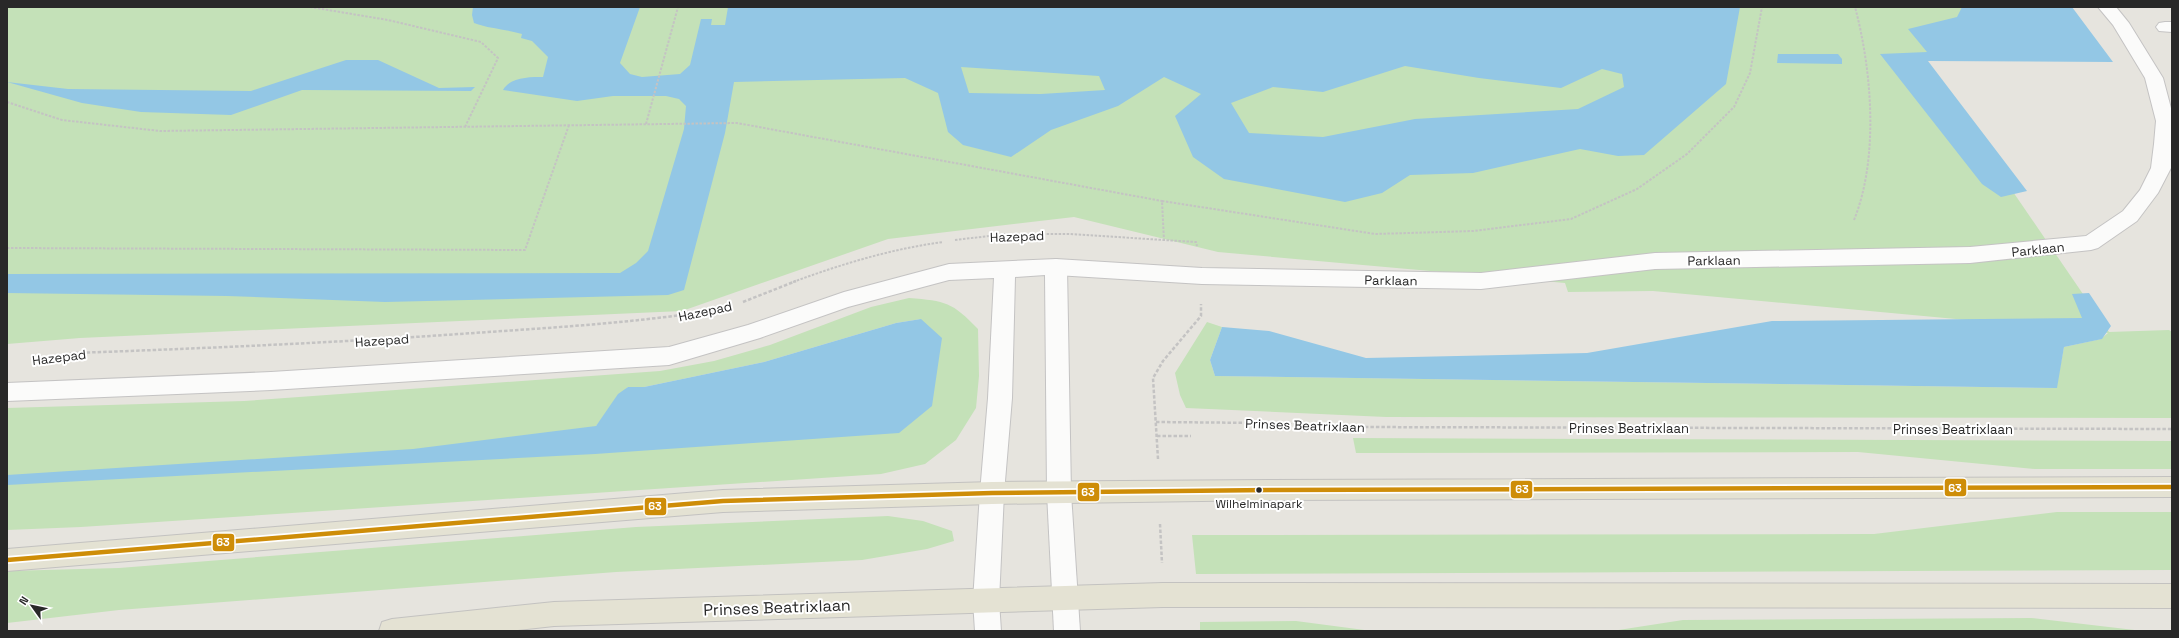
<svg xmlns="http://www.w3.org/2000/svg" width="2179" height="638" font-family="'Space Grotesk',sans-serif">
<rect width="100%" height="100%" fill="#e6e4de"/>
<g fill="#c4e1b8" fill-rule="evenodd">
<path d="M7,7H2041L1920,56L2109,332L2169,330L2172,332V418L1386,417L1186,408L1180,395L1175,373L1207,322L1222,327L1210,360L1215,376L2056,388L2064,347L2101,339L2108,333L1653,291L1568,292L1565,283L1218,252L1074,217L888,239L682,311L80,338L7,344Z"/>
<path d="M909,298C946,301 952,302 978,329L979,376L976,408L956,440L925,464L881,474L81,527L7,530V408L244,401L660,371L714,361L770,345L871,307ZM921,319L596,426L628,387H644L764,362L896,323Z"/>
<path d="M1353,438L2172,441V469H2035L1858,452L1356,453Z"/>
<path d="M2057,512H2172V570L1196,574L1192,535L1874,534Z"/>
<path d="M888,516L923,521L952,531L954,541L927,549L862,560L616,572L119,610L7,623V571L119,568L636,527Z"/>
<path d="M2031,618L2143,631H1612L1683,620Z"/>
<path d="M1296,621L1372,631H1200V622Z"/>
</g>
<g fill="#93c7e5" fill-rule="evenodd">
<path d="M473,7H640L620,63L630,74L642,77L680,74L690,65L701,19H712L711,25H725L728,7H1740L1726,84L1644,155L1618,156L1580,149L1473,173L1410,175L1382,193L1345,202L1224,179L1193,157L1175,116L1201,94L1164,77L1118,106L1051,130L1011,157L963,145L948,132L938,93L905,78L734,82L725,133L684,290L668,295L385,302L227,296L7,293V274L620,273L636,263L648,251L684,129L686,106L679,99L666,96H613L577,101L503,90C510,77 530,77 543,77L548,57L532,41L521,38L522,34C506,29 490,29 474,23L472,15ZM1405,66L1479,78L1561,88L1602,69L1622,74L1624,87L1578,109L1415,119L1323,137L1249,133L1231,103L1273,87L1323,92ZM961,67L1099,76L1105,90L1041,94L969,93Z"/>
<path d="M1962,7H2072L2113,62L1928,61L2027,191L2001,197L1982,184L1880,54L1927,52L1908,29L1957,17Z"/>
<path d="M1778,54H1838L1842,59V64L1777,63Z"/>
<path d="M346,60H378L439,88L475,87L471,91L302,90L231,115L141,112L82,103L7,82L68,89L251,91Z"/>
<path d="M2089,293L2111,326L2102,339L2064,347L2057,388L1215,376L1210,360L1222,327L1269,331L1366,358L1587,353L1772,321L2082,318L2072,294Z"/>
<path d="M921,319L942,338L932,406L899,433L595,454L7,485V475L413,449L596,426L618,394L628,387H644L764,362L896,323Z"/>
</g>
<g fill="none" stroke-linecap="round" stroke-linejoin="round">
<g stroke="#c4c3c3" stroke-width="2">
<path id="service" d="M2098,7H2116L2129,23L2163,78L2172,112V158L2171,168L2158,193L2137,221L2098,248L2091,250L1970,263L1655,269L1481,289L1202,284L1056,275L1049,272L1045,267L1049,262L1056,259L1202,268L1481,273L1655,253L1970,247L2086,236L2123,211L2140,190L2151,168L2154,144L2156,121L2145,78L2113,25Z"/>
</g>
<g stroke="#c4c3c3" stroke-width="2">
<g id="minor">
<path d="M2165,22H2172V32L2159,31L2156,27L2159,23Z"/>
<path d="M1056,259L1063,262L1067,267L1071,493L1068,500L1059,504L1050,500L1047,493L1045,275L1015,277L1012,398L1004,493L1001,500L992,504L983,500L980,493L988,398L994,278L949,280L848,307L760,338L669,365L271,390L7,401V383L271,372L669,347L748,325L844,292L949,264Z"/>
</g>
</g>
<g stroke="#c4c3c3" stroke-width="2">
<g id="tertiary">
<path d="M992,482L1001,486L1004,493L999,601L1001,631H975L973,601L980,493L983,486Z"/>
<path d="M1059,482L1068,486L1071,493L1080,631H1054L1047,493L1050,486Z"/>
</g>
</g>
<g stroke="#c3c2c0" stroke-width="2">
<g id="primary">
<path d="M2172,477V497L1269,500L992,504L723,512L7,571V549L723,490L992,482L1269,480Z"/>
<path d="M1163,583L2172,584V608L1163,607L554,626L509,631H379L382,622L392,619L554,602Z"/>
</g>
</g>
<g stroke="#c4c3c3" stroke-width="2" stroke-dasharray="2.5 1.5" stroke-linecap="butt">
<path d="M310,7L388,20L481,42L498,58L465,127"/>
<path d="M7,102L62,120L160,131L737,123L1162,201"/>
<path d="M646,124L678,7"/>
<path d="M1854,220C1879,158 1872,71 1855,7"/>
<path d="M955,240L1006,234H1069L1196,242L1197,246"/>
<path d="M1164,241L1162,201L1375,234L1473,231L1571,219L1637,189L1687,154L1734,107L1750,73L1762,7"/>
<path d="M7,248L525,250L569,125"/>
<path d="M793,282C842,264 891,249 943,242"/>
</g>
<g stroke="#c4c3c3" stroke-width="2.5" stroke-dasharray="3.5 2" stroke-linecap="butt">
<path d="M743,302L796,281"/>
<path d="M43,358L75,353C213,348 350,342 488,332C564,327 640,322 716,310"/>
<path d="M1156,422L1266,423L1346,427L2172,429"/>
<path d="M1157,436H1191"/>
<path d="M1158,459L1153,378L1163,361L1201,316V304"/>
<path d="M1160,524L1162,563"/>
</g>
<use href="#service" fill="#fbfbfa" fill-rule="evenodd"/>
<use href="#minor" fill="#fbfbfa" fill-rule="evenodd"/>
<use href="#tertiary" fill="#fbfbfa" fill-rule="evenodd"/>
<use href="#primary" fill="#e4e2d3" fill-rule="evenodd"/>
<g stroke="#fff" stroke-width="8">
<path id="bus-1" d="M7,560L723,501L992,493L1269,490L2172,487"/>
</g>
<use href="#bus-1" stroke="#ce8d08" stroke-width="4.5"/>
</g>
<circle fill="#282828" stroke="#fff" stroke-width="1.5" cx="1259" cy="490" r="3.5"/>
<g text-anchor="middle" stroke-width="4" stroke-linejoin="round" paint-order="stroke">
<g font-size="12" fill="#282828" stroke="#fff">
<text x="1259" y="508">Wilhelminapark</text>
</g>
<g font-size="13" fill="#282828" stroke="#fff">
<text transform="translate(1017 236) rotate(-2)" y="5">Hazepad</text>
<text transform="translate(2038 249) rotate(-6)" y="5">Parklaan</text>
<text transform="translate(1714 260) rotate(-1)" y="5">Parklaan</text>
<text transform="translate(1391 280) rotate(1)" y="5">Parklaan</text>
<text transform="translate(705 311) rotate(-12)" y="5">Hazepad</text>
<text transform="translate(382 340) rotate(-4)" y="5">Hazepad</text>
<text transform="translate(59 357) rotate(-7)" y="5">Hazepad</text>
<text transform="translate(1305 425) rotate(2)" y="5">Prinses Beatrixlaan</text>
<text x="1629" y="433">Prinses Beatrixlaan</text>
<text x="1953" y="434">Prinses Beatrixlaan</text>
</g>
<g font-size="16" fill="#282828" stroke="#fff">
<text transform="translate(777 607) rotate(-2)" y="6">Prinses Beatrixlaan</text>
</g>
</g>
<g stroke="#fff" stroke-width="1.5">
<rect x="1944" y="478" width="23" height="19" rx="4" fill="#ce8d08"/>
<rect x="1510" y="480" width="23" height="19" rx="4" fill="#ce8d08"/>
<rect x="1077" y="482" width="23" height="20" rx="4" fill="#ce8d08"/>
<rect x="644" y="497" width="23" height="19" rx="4" fill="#ce8d08"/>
<rect x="212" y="533" width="23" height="19" rx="4" fill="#ce8d08"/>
</g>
<g font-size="11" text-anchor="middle" font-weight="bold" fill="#fff">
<text x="1955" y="492">63</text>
<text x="1522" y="493">63</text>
<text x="1088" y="496">63</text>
<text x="655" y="510">63</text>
<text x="223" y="546">63</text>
</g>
<rect width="2179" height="638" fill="none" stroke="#282828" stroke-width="16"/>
<g transform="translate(32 606) rotate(303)" stroke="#ffffff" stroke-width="3" paint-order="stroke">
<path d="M0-3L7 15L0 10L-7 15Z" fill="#282828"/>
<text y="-6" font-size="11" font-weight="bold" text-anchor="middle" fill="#282828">N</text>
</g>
</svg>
